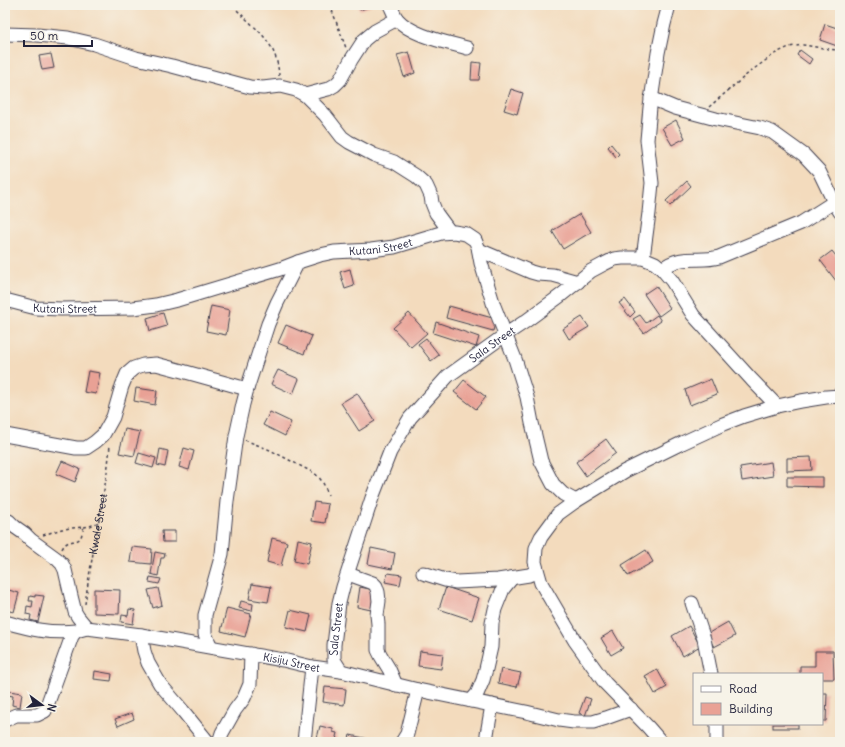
<svg xmlns="http://www.w3.org/2000/svg" width="845" height="747" font-family="Delius,sans-serif">
<rect width="100%" height="100%" fill="#f7f3e8"/>
<filter id="ink" filterUnits="userSpaceOnUse"><feTurbulence type="fractalNoise" baseFrequency=".025" numOctaves="2"/><feDisplacementMap in="SourceGraphic" scale="8" xChannelSelector="R" yChannelSelector="G"/><feConvolveMatrix kernelMatrix="1 2 1 2 8 2 1 2 1" color-interpolation-filters="sRGB"/></filter>
<filter id="wash" filterUnits="userSpaceOnUse"><feTurbulence type="fractalNoise" baseFrequency=".012" numOctaves="4" result="noise"/><feDisplacementMap in="SourceGraphic" scale="16" xChannelSelector="R" yChannelSelector="G"/><feGaussianBlur stdDeviation="0.9" result="paint"/><feColorMatrix in="noise" values="0 0 0 0 0 0 0 0 0 0 0 0 0 0 0 0 0 1.4 0 .05"/><feComposite in="paint" operator="in"/></filter>
<g filter="url(#wash)">
<rect width="100%" height="100%" fill="#f3dbbd"/>
<g id="blocks">
<g fill="#e9a195">
<path d="M358,5H370L371,6L360,10Z"/>
<path d="M825,24L840,29V47L820,40Z"/>
<path d="M800,50L812,59L809,64L797,55Z"/>
<path d="M409,52L415,73L404,77L397,55Z"/>
<path d="M51,54L54,68L42,70L39,56Z"/>
<path d="M472,62L481,63L479,80H471Z"/>
<path d="M511,89L523,93L517,114L504,110Z"/>
<path d="M676,120L685,138L672,145L662,128Z"/>
<path d="M611,144L619,154L616,157L608,147Z"/>
<path d="M687,181L691,186L670,206L666,201Z"/>
<path d="M580,214L591,232L563,249L552,231Z"/>
<path d="M832,251L840,261V286L820,260Z"/>
<path d="M350,269L354,286L345,289L340,272Z"/>
<path d="M656,286L670,308L659,316L644,294Z"/>
<path d="M625,299L635,312L630,317L619,303Z"/>
<path d="M211,306L230,310L226,335L206,331Z"/>
<path d="M449,306L496,319L493,331L446,318Z"/>
<path d="M163,313L167,326L150,331L147,318Z"/>
<path d="M409,313L427,333L411,347L393,328Z"/>
<path d="M640,315L646,323L657,315L661,321L644,333L633,319Z"/>
<path d="M582,317L589,327L569,339L563,329Z"/>
<path d="M436,322L479,337L476,347L433,333Z"/>
<path d="M286,325L312,336L304,354L278,343Z"/>
<path d="M426,338L439,355L431,361L418,344Z"/>
<path d="M278,370L299,379L293,394L271,384Z"/>
<path d="M88,371L100,373L96,394L84,392Z"/>
<path d="M711,379L717,394L690,405L685,390Z"/>
<path d="M464,380L486,397L476,409L454,392Z"/>
<path d="M136,388L157,391L155,405L134,401Z"/>
<path d="M357,393L375,421L359,431L341,403Z"/>
<path d="M270,412L291,422L285,436L263,425Z"/>
<path d="M125,429L140,432L134,456L119,453Z"/>
<path d="M606,439L616,453L586,476L576,462Z"/>
<path d="M184,448L194,451L189,470L179,467Z"/>
<path d="M160,449L168,451L165,467L157,465Z"/>
<path d="M139,453L156,458L153,468L136,463Z"/>
<path d="M811,457L812,470L787,471V458Z"/>
<path d="M62,461L80,469L75,482L56,474Z"/>
<path d="M771,462L773,476L742,481L740,467Z"/>
<path d="M787,477H823V487L787,486Z"/>
<path d="M314,502L328,504L325,523L311,521Z"/>
<path d="M162,531H175V542H163Z"/>
<path d="M272,538L287,542L281,566L267,562Z"/>
<path d="M298,539L312,542L307,564L294,561Z"/>
<path d="M132,547L152,549L151,564L130,562Z"/>
<path d="M371,548L395,553L392,569L368,564Z"/>
<path d="M646,550L653,562L628,576L622,565Z"/>
<path d="M155,552L165,554L164,558H161L158,576L151,574Z"/>
<path d="M388,573L402,575L400,585L385,582Z"/>
<path d="M150,577L161,579L159,584L149,582Z"/>
<path d="M252,584L271,587L268,602L249,599Z"/>
<path d="M360,587L374,590L371,610L357,607Z"/>
<path d="M446,587L479,598L472,620L439,609Z"/>
<path d="M158,588L162,605L153,608L148,590Z"/>
<path d="M5,589L19,593L14,612L5,610L6,599H5Z"/>
<path d="M94,589L120,590L119,614L94,613Z"/>
<path d="M35,595L44,596L38,622L30,620L31,615L26,614L27,606L32,607L33,601H29L30,596L35,597Z"/>
<path d="M241,601L253,604L252,611L239,608Z"/>
<path d="M227,608L251,614L245,637L221,631Z"/>
<path d="M129,609L135,610L133,624L121,622L122,615L128,616Z"/>
<path d="M290,610L311,615L307,632L286,627Z"/>
<path d="M728,622L735,636L714,647L707,634Z"/>
<path d="M689,626L700,646L683,656L672,636Z"/>
<path d="M613,631L623,648L611,655L601,638Z"/>
<path d="M420,651L443,654L441,669L418,666Z"/>
<path d="M815,651H833L834,679H822V674H800V666H815Z"/>
<path d="M501,669L521,673L517,687L498,683Z"/>
<path d="M657,669L667,687L655,694L645,676Z"/>
<path d="M95,671L112,674L111,681L94,679Z"/>
<path d="M325,687L346,689L344,705L323,702Z"/>
<path d="M9,691L22,693L20,707L12,705L13,696L8,695Z"/>
<path d="M822,693H827L826,721H822Z"/>
<path d="M585,697L591,699L585,716L579,713Z"/>
<path d="M132,713L134,719L118,726L115,719Z"/>
<rect x="773" y="724" width="25" height="4"/>
<path d="M320,726L333,729V732L337,733L336,737L337,738L336,742L320,741L321,739L317,738Z"/>
<path d="M350,735L369,739L368,742H348Z"/>
</g>
</g>
</g>
<g filter="url(#ink)">
<use href="#blocks" fill-opacity="0" stroke="#413e4e" stroke-width="1"/>
<g fill="none" stroke-linecap="round" stroke-linejoin="round">
<g stroke="#413e4e" stroke-width="15">
<g id="minor">
<path d="M390,5C392,9 394,15 397,19C412,36 446,42 467,48"/>
<path d="M5,34L37,35L68,38L94,44L136,58L172,66L250,87L263,88L280,86L296,90L305,95L325,115L342,137L349,142L374,155L394,162L416,176L426,185L431,196L432,203L436,213L450,232"/>
<path d="M305,95L328,89L335,85L340,80L351,60L364,40L375,31L397,19"/>
<path d="M651,98L675,108L716,119L760,128L772,132L804,155L819,171L834,202L840,212"/>
<path d="M479,250L531,272L538,274L553,275L578,282"/>
<path d="M643,258L649,213L652,183L647,140L650,107L658,53L664,24L669,5"/>
<path d="M662,269C682,253 699,263 719,257L801,223L834,202"/>
<path id="s2" d="M5,300L36,308L61,309L133,308L156,305L177,300L280,269L298,262L320,255L334,252L371,250L394,247L441,233L454,232L466,234L475,240L478,247L481,263L494,306L515,359L527,397L532,423L541,461L553,484L563,494L576,501"/>
<path d="M5,435L76,448H86L95,442L103,435L113,417L122,386L127,374L134,368L143,365L156,364L175,369L247,389"/>
<path d="M5,520L9,521L15,527L25,534L31,540L57,559L62,564L65,570L71,596L75,612L78,617L87,628"/>
<path d="M423,573L445,580L456,582L498,580L529,575L537,571"/>
<path d="M348,574L373,583L376,586L378,592L379,601L377,615L378,624V650L381,656L389,669L396,685"/>
<path d="M692,603L704,639L711,674"/>
<path d="M5,622C30,629 50,634 76,631"/>
<path d="M141,635L144,651L148,663L160,684L183,711L208,742"/>
<path d="M211,647L205,634V615L222,554L227,501L236,436L243,404L247,389L268,324L277,303L298,262"/>
<path id="s3" d="M341,671L334,660V645L339,603L343,587L372,498L390,452L410,418L448,376L505,335L526,321L560,296L591,271L604,264L614,259L622,258H643L655,263L662,269L672,281L693,315L752,380L777,406"/>
<path d="M471,701L477,694L483,680L486,669L491,647L492,623L495,609L503,589L512,578"/>
<path id="s4" d="M5,720L16,715H37L45,711L72,636L76,631L87,628L141,635L283,660L312,667L341,671L418,690L526,712L559,720L574,722H593L606,718L631,709"/>
<path d="M219,742L222,733L235,710L244,698L250,684L251,654"/>
<path d="M304,742L312,667"/>
<path d="M402,742L407,734L418,690"/>
<path d="M487,742V734L492,705"/>
<path d="M661,742L648,727L605,683L575,641L541,583L535,562L536,548L541,537L558,514L576,501L625,471L682,443L723,424L744,416L777,406L801,401L826,397L840,396"/>
<path d="M717,742V724"/>
</g>
</g>
<g stroke="#413e4e" stroke-width="1.5" stroke-dasharray="3 3" stroke-linecap="butt">
<path d="M234,5L235,8C257,31 277,41 279,76"/>
<path d="M330,5L346,48"/>
<path d="M709,107L751,71L776,53L789,47L803,45L836,50"/>
<path d="M245,440L270,450L314,473C322,479 325,486 328,495"/>
<path d="M43,535L62,529L84,527L90,526L99,522"/>
<path d="M62,549C68,537 76,545 81,537C82,534 83,530 84,527"/>
<path id="s1" d="M85,604C90,566 98,528 104,490C107,475 109,459 110,444"/>
</g>
<use href="#minor" stroke="#fff" stroke-width="13"/>
</g>
</g>
<g text-anchor="middle" stroke-width="3" stroke-linejoin="round" paint-order="stroke">
<g font-size="11" fill="#22223b" stroke="#f7f3e8">
<text dy="4" stroke="none"><textPath href="#s2" startOffset="385">Kutani Street</textPath></text>
<text dy="4" stroke="none"><textPath href="#s2" startOffset="61">Kutani Street</textPath></text>
<text dy="4" stroke="none"><textPath href="#s3" startOffset="380">Sala Street</textPath></text>
<text dy="4" stroke="none"><textPath href="#s1" startOffset="81">Kwale Street</textPath></text>
<text dy="4" stroke="none"><textPath href="#s3" startOffset="44">Sala Street</textPath></text>
<text dy="4" stroke="none"><textPath href="#s4" startOffset="347">Kisiju Street</textPath></text>
</g>
</g>
<rect width="845" height="747" fill="none" stroke="#f7f3e8" stroke-width="20"/>
<rect x="693" y="673" width="130" height="52" fill="#f7f3e8" stroke="#a29fa3"/>
<rect x="701" y="686" width="20" height="6" fill="#ffffff" stroke="#a29fa3"/>
<text x="729" y="693" font-size="12" fill="#22223b">Road</text>
<rect x="701" y="703" width="20" height="12" fill="#e9a195" stroke="#a29fa3"/>
<text x="729" y="713" font-size="12" fill="#22223b">Building</text>
<g transform="translate(42 705) rotate(105)" stroke="#f7f3e8" stroke-width="3" paint-order="stroke">
<path d="M0-3L7 15L0 10L-7 15Z" fill="#22223b"/>
<text y="-6" font-size="11" font-weight="bold" text-anchor="middle" fill="#22223b">N</text>
</g>
<path d="M24 40v6h68v-6" fill="none" stroke="#22223b" stroke-width="2"/>
<text x="30" y="40" font-size="12" fill="#22223b" stroke="#f7f3e8" stroke-width="3" paint-order="stroke">50 m</text>
</svg>
